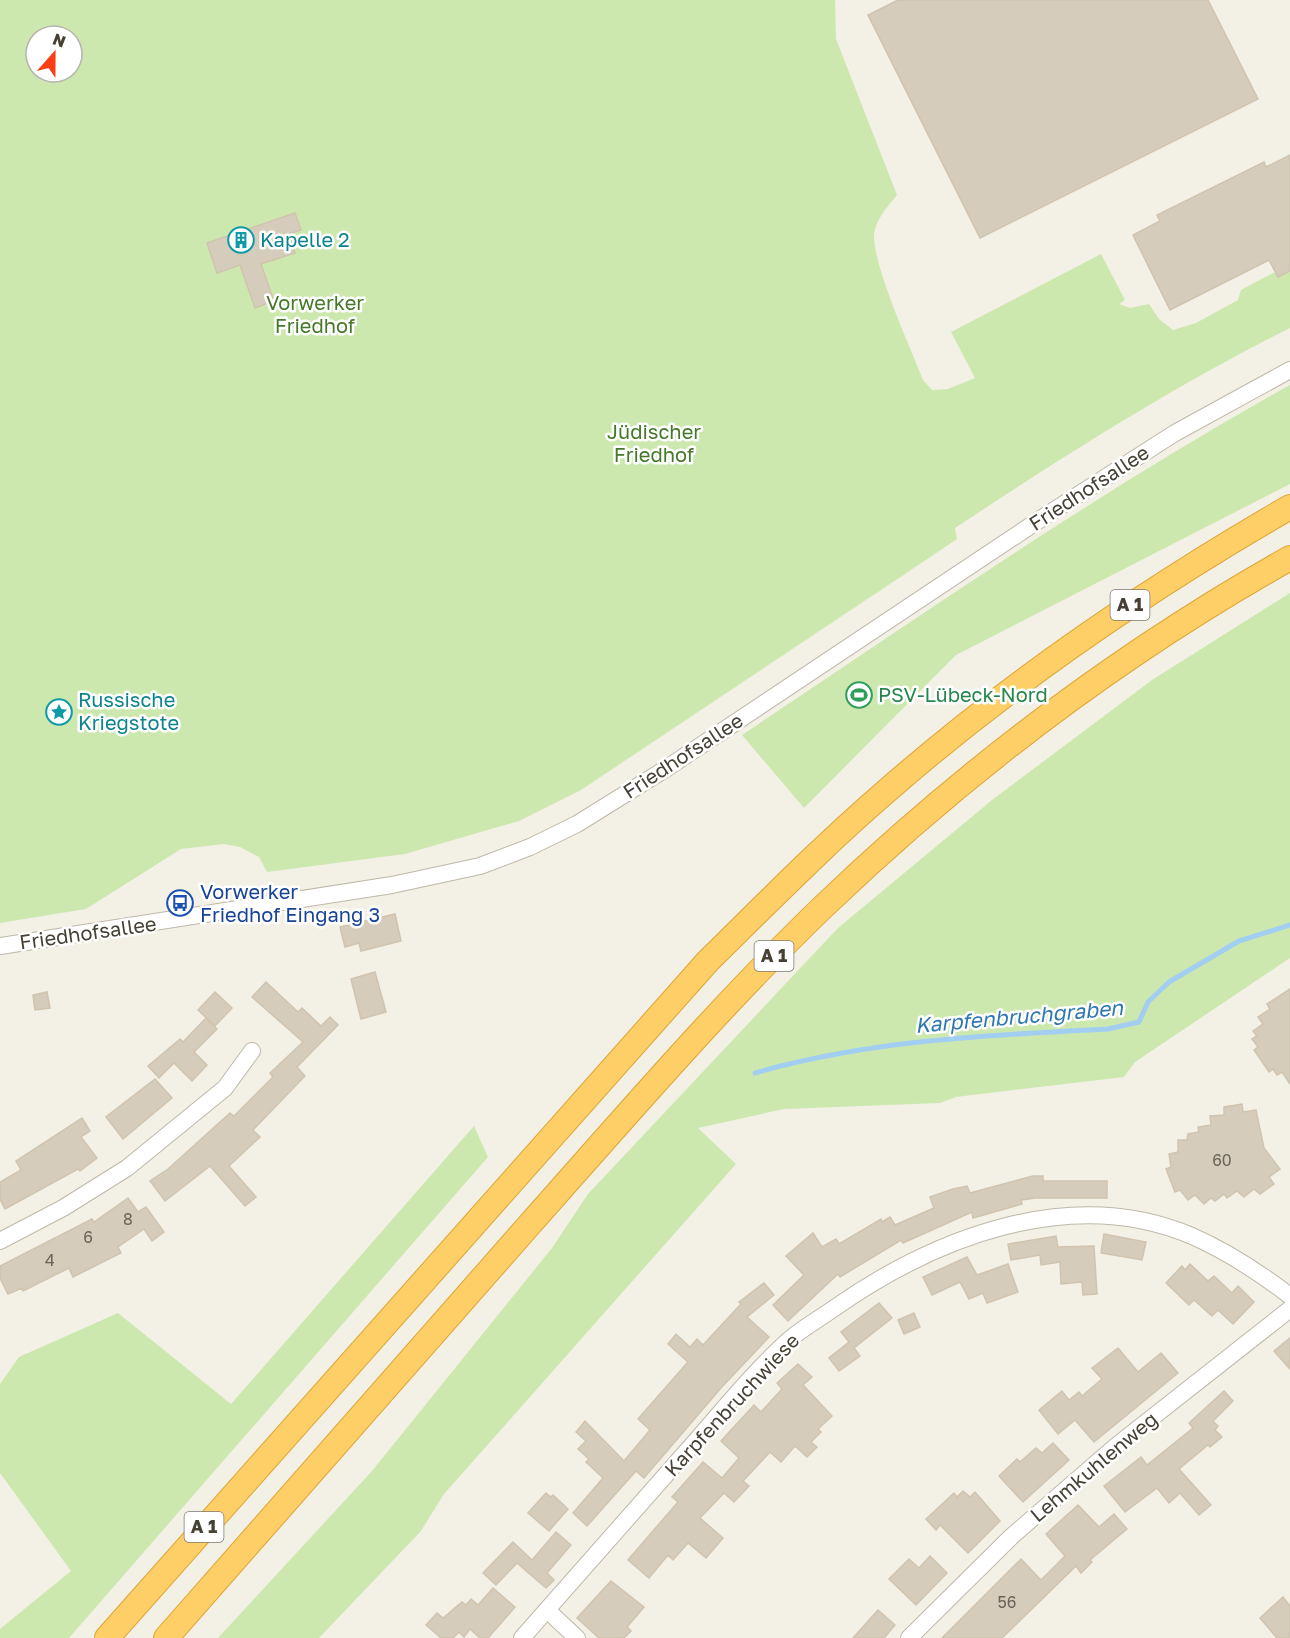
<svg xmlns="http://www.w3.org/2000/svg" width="1290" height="1638" font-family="'Golos Text',sans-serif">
<rect width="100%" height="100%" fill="#f3f0e6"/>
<g fill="#cde8af" fill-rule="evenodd">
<path d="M0,0H835L836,39L897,195C888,206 875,220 874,235C874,269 910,346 923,380L932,390L948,389L975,378L951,332L1101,254L1125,300L1119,304L1130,308L1149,304L1159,319L1173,330L1196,323L1238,300L1241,290L1275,272L1278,277L1290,271V328C1174,386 1064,456 955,528L957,539L905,574L581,790L519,821L405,854L267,872L259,857L240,847L224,844L181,849L86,909L0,923ZM36,36H72V72H36Z"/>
<path d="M1290,385V484L956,655L804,808L742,735C922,614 1100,491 1290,385Z"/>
<path d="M1290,593V958L1135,1062L1124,1077L956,1097L940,1103L784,1109L698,1128L736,1164L444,1494L421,1531L319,1638H218L372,1471L552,1248L588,1194L838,928L992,800L1152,680Z"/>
<path d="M474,1126L488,1157L69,1638H0V1629L71,1571L0,1473V1384L19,1357L118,1313L231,1404Z"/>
</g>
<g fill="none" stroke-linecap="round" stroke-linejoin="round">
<path stroke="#a2cff1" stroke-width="5" d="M755,1073C870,1040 990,1035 1108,1029L1139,1022L1148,1002L1169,982L1239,941L1290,925"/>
</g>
<g fill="#d5ccbc" stroke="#d0c4af" stroke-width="1.5">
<path d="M898,0H1208L1258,99L980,238L868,15Z"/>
<path d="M1290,155V271L1278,277L1269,260L1170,310L1133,235L1160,221L1157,215L1264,162L1266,167Z"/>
<path d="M295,213L301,230L289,234L295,253L261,264L274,301L255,308L240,265L217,273L207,243Z"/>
<path d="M395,914L401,941L361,951L359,943L345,947L340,927Z"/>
<path d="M375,972L386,1012L361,1019L351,979Z"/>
<path d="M266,982L298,1012L302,1008L321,1026L330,1017L338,1025L297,1067L305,1076L253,1130L260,1137L229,1166L256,1197L245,1206L210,1166L165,1201L150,1181L168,1169L230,1113L234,1116L273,1077L270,1073L303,1042L252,997Z"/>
<path d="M1290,989V1084L1282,1072L1277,1075L1273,1069L1269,1072L1254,1050L1258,1047L1252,1039L1257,1036L1253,1031L1263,1024L1258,1017L1270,1009L1267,1004Z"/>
<path d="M47,992L50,1008L35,1010L33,995Z"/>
<path d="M215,992L232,1008L215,1026L198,1010Z"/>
<path d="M206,1018L217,1029L194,1052L207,1065L192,1081L174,1063L159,1078L148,1066L180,1039L183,1042Z"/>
<path d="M155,1079L172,1098L123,1139L106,1117Z"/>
<path d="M1242,1104L1243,1112L1256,1110L1264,1148L1280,1169L1269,1177L1274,1184L1260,1194L1254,1189L1244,1197L1237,1191L1227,1198L1224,1194L1215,1201L1211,1198L1204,1204L1195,1195L1188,1200L1180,1190L1175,1192L1166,1169L1171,1167L1169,1154L1178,1152V1140H1187L1188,1134L1199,1132L1198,1127L1211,1125L1210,1116L1224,1115V1107Z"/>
<path d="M82,1118L90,1131L81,1137L97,1158L80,1171L78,1169L5,1209L0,1199V1182L21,1170L16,1161Z"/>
<path d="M1033,1176H1043V1181H1107V1198H1036L1021,1200L1022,1204L973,1218L972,1212L903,1243L901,1240L840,1277L838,1274L788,1321L773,1305L804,1275L786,1256L813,1233L822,1247L836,1239L839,1244L881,1219L882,1222L890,1217L895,1225L934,1208L930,1197L953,1189L967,1186L970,1193Z"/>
<path d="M128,1198L138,1212L146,1207L164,1232L152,1241L144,1229L118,1247L121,1253L73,1277L69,1268L23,1291L22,1288L8,1294L0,1278V1266L92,1219L94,1222Z"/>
<path d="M1104,1234L1146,1242L1142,1260L1101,1253Z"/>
<path d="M1056,1236L1058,1247L1094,1246L1097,1294L1083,1295L1082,1282L1061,1284L1060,1262L1041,1265L1040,1255L1011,1260L1008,1244Z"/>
<path d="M967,1257L977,1275L1008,1264L1018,1292L987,1303L983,1293L969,1299L960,1282L932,1295L923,1277Z"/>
<path d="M1190,1264L1208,1281L1214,1276L1232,1293L1238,1286L1254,1302L1233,1324L1218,1310L1212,1316L1194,1300L1189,1305L1166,1283L1182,1266L1185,1270Z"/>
<path d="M764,1283L774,1295L747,1317L769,1337L721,1388L644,1478L636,1471L587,1526L573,1513L603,1478L586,1462L589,1459L578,1449L586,1441L576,1432L585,1421L624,1461L650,1430L638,1419L688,1362L668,1344L676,1334L690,1347L697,1339L703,1345L741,1304L739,1302Z"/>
<path d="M879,1303L892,1318L854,1348L860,1356L839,1371L829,1358L849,1342L841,1332Z"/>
<path d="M914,1313L920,1327L904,1334L898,1320Z"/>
<path d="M1290,1338V1369L1274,1351Z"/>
<path d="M1118,1348L1138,1372L1161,1353L1178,1373L1094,1442L1075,1420L1058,1434L1039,1410L1062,1391L1069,1400L1079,1392L1082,1396L1102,1379L1092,1368Z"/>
<path d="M798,1364L812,1377L803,1385L832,1416L818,1429L821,1432L811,1442L817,1447L807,1457L795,1446L781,1462L770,1452L743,1481L749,1486L734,1502L724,1493L700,1518L723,1538L706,1558L688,1543L673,1560L668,1555L649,1578L628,1560L678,1502L672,1497L703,1462L722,1478L739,1458L721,1441L754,1405L761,1412L782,1389L777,1383Z"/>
<path d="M1224,1391L1233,1401L1213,1421L1218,1426L1215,1430L1222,1437L1210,1447L1208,1445L1179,1469L1211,1505L1199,1515L1180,1493L1169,1503L1157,1488L1125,1512L1104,1486L1141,1457L1147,1465L1193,1428L1189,1423Z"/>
<path d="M1053,1443L1069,1460L1023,1502L999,1476L1017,1459L1020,1462L1036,1448L1042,1453Z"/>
<path d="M963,1491L970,1497L975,1492L1000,1521L968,1553L940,1525L936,1530L926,1519L954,1493L957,1497Z"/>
<path d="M546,1493L551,1497L553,1495L568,1509L549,1531L528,1513Z"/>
<path d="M1078,1505L1099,1527L1114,1514L1127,1529L1090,1560L1092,1562L1081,1573L1076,1566L1002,1638H942L1021,1559L1041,1580L1065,1556L1046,1534Z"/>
<path d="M556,1532L571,1545L547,1573L554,1580L546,1588L517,1563L496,1585L483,1573L513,1542L532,1560Z"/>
<path d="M930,1556L947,1573L916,1605L889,1579L909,1559L919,1568Z"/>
<path d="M611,1581L644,1607L627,1627L631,1631L624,1638H599L577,1618Z"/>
<path d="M493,1588L515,1607L488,1638H480L470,1629L464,1637L459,1632L453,1638H441L426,1625L437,1613L443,1618L462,1602L466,1605L471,1599L478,1605Z"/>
<path d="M1283,1597L1290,1606V1638H1277L1260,1618Z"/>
<path d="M878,1610L895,1625L884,1638H853Z"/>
</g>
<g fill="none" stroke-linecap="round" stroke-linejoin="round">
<g stroke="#bfb8a9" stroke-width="18">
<g id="minor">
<path d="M0,946L392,885L480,866L530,847L577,824L667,768L1042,518L1175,433L1290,370"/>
<path d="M0,1241L63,1208L127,1168L225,1088L252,1051"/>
<path d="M547,1610L577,1638"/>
<path d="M522,1638C577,1576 632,1514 686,1452C718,1416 755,1370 790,1339C803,1328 819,1319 833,1309C934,1238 1070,1184 1192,1236C1226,1251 1260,1273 1290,1296"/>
<path d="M909,1638L1012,1536L1116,1446L1290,1309"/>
</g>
</g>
<g stroke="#dea436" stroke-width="26">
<g id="highway">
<path d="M107,1638L708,961C765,905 822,847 882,795C1007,685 1146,590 1290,507"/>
<path d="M166,1638C287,1500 408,1362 530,1224C626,1116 720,1006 824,906C964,772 1121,653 1290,558"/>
</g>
</g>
<use href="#minor" stroke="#fff" stroke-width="16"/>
<use href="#highway" stroke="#fecf66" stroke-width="24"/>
</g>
<defs>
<g id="building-ring" transform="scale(1.35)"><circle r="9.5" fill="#fff" stroke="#0f9aa8" stroke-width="1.5"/><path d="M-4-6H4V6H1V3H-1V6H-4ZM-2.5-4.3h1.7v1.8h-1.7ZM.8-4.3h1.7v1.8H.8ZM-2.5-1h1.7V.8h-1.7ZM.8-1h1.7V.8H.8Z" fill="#0f9aa8"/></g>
<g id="stadium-ring" transform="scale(1.35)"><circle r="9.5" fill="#fff" stroke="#2e9e5b" stroke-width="1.5"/><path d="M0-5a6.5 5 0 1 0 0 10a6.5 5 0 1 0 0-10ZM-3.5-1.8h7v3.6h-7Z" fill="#2e9e5b"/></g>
<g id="sight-ring" transform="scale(1.35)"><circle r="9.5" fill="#fff" stroke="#0f9aa8" stroke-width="1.5"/><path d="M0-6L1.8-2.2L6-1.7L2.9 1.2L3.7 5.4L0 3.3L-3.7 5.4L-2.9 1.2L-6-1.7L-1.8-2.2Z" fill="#0f9aa8"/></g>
<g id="bus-ring" transform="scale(1.35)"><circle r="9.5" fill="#fff" stroke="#1a4fb4" stroke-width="1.5"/><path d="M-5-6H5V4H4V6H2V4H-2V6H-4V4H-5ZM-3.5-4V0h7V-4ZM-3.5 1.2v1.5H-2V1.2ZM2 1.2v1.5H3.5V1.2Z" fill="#1a4fb4"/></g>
</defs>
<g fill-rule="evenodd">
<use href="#building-ring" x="241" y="240"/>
<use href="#stadium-ring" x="859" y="695"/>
<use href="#sight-ring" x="59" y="712"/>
<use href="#bus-ring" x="180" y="903"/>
</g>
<g text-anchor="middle" stroke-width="5" stroke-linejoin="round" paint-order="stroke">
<g font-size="16" fill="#6a6357">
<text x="1222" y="1166">60</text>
<text x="128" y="1225">8</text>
<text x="88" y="1243">6</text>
<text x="50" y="1266">4</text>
<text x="1007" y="1608">56</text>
</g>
<g fill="#fff" stroke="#7e7972" stroke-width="1.5">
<rect x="1110.5" y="590" width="39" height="30" rx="4.5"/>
<rect x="754.5" y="941" width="39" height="30" rx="4.5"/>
<rect x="184.5" y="1512" width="39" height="30" rx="4.5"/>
</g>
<g font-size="18" font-weight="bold" fill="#464035">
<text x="1130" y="611">A 1</text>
<text x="774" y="962">A 1</text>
<text x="204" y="1533">A 1</text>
</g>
<g font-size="20" fill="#0d838f" stroke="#fff" text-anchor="start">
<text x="260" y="247">Kapelle 2</text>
<text x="78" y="707">Russische<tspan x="78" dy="23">Kriegstote</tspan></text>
</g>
<g font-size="20" fill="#457828" stroke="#fff">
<text x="315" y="310">Vorwerker<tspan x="315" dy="23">Friedhof</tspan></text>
<text x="654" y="439">Jüdischer<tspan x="654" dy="23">Friedhof</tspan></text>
</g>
<g font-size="20" fill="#464035" stroke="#fff">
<text transform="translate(1089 488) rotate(-33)" y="7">Friedhofsallee</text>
<text transform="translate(683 756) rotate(-33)" y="7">Friedhofsallee</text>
<text transform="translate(88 933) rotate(-8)" y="7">Friedhofsallee</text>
<text transform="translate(732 1405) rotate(-47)" y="7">Karpfenbruchwiese</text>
<text transform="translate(1094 1467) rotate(-40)" y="7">Lehmkuhlenweg</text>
</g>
<g font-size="20" fill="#27864d" stroke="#fff" text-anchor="start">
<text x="878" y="702">PSV-Lübeck-Nord</text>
</g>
<g font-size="20" fill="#164399" stroke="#fff" text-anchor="start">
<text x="200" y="899">Vorwerker<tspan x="200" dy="23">Friedhof Eingang 3</tspan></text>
</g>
<g font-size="21" font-style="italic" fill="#2e77b3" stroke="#fff">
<text transform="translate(1019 1017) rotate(-5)" y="7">Karpfenbruchgraben</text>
</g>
</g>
<g transform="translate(54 54) rotate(21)"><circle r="28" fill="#ffffff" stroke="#b5b3ae" stroke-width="1.5"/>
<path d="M0-4.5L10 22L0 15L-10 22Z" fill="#fb3e16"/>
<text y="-9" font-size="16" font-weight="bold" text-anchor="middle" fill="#464035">N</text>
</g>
</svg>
